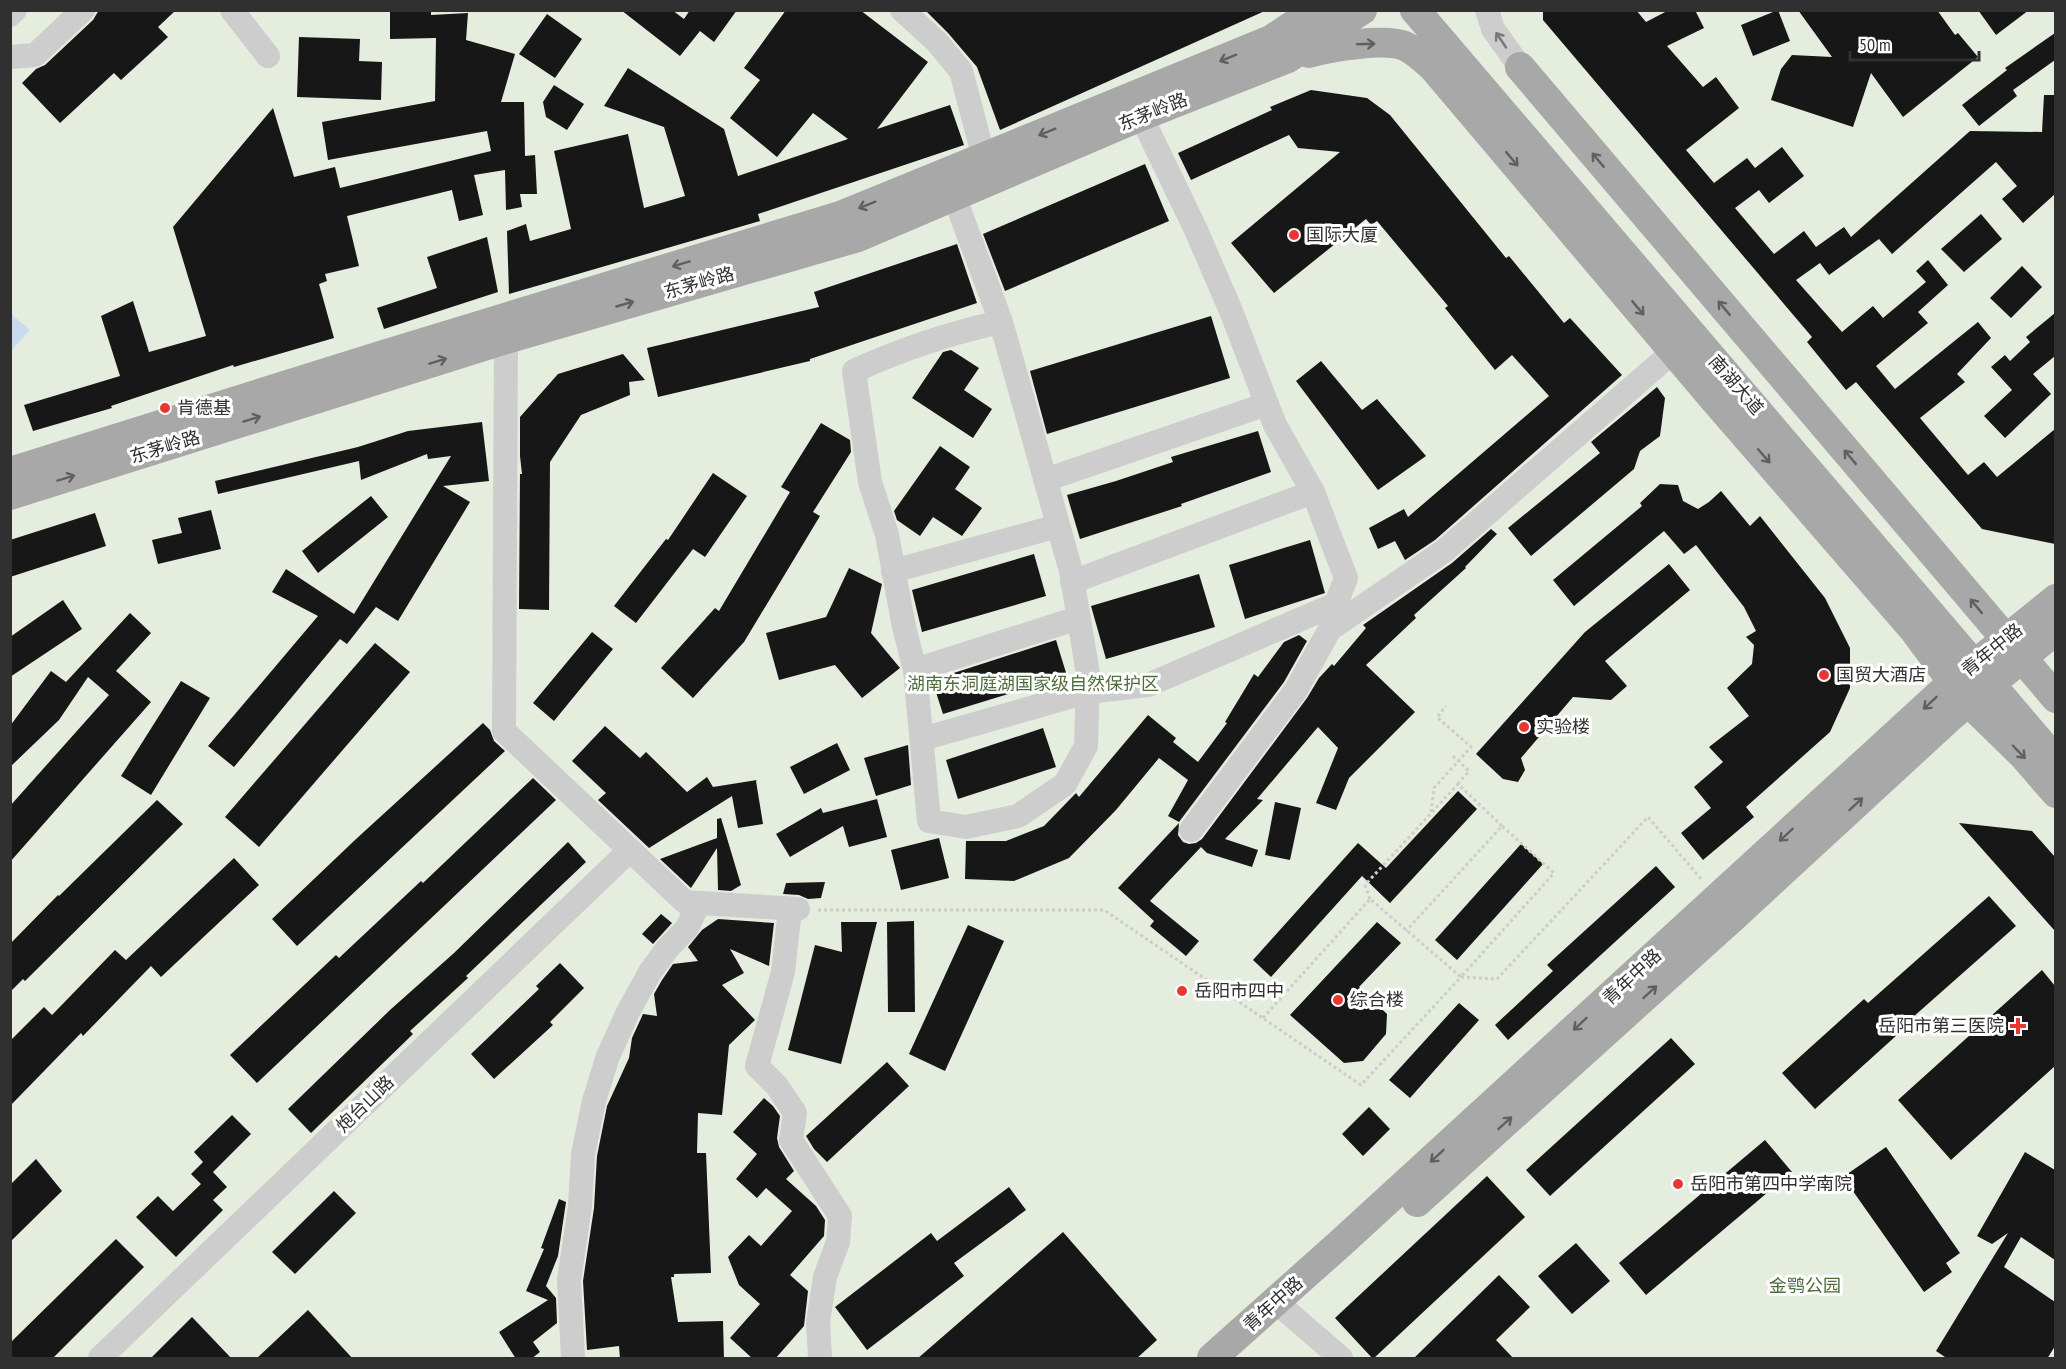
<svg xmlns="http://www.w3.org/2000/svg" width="2066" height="1369" font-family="'PT Sans Narrow','Noto Sans SC',sans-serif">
<rect width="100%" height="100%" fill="#fff"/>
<rect fill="#e4edde" x="11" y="11" width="2044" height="1347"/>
<path fill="#cadbed" d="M10,313L30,330L11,351H10Z"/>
<g fill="#171717">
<path d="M99,10H176L158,27L168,37L121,80L114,73L60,123L22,83L36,69L45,65L93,20Z"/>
<path d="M390,10H431V15L468,13L466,40L515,54L501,102H524L525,156L535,155L537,194H520L522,207L506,210L505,170L474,175L483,215L459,221L452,190L347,216L359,266L325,274L327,281L319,284L334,338L234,367L233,365L111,406L112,408L33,431L24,405L120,376L101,316L133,301L149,352L206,336L173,227L273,108L294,177L335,167L340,188L491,151L487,131L328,160L322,122L435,101L436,38L390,39Z"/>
<path d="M621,10H672L684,19L690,10H737L714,42L700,31L680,56Z"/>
<path d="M786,10H860L928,62L877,129L950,105L964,145L758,214L760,221L509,294L507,231L526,224L530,241L571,229L554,151L628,134L644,208L685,196L664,127L604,106L628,68L724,129L738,176L848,139L813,113L777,157L730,118L760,80L744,68Z"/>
<path d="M925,10H1267L1000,130L977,67L948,33Z"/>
<path d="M1543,10H1636L1646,22L1669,10H1695L1704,28L1667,46L1703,87L1716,77L1739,108L1686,150L1714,183L1747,158L1755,168L1782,147L1804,176L1769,203L1759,190L1735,208L1774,254L1804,231L1816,247L1844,227L1851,237L1970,131L2042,132L2044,95H2055V194L2023,223L2002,199L2017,186L1996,162L1892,254L1879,239L1829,275L1820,263L1796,280L1842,332L1873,306L1883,318L1926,282L1916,271L1928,260L1948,285L1918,312L1928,323L1876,366L1895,389L1978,322L1991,338L1957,374L1965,382L1920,418L1968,475L1984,462L1997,477L2055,429V544L1982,529L1856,382L1846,390L1807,342L1812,337L1543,20Z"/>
<path d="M1778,10L1790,41L1753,56L1741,25Z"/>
<path d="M1798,10H1937L1955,35L1958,33L1978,57L1903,117L1871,73L1853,127L1771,100L1781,69L1792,55L1832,57Z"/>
<path d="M1978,10H2029L1996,35Z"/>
<path d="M547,14L582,39L555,78L519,54Z"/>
<path d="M2055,33V60L2013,90L2017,96L1979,126L1962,105L2007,70L2005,68Z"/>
<path d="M299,37L360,39L359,61L382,62L381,100L297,97Z"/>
<path d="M554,85L584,104L567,130L546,117L543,102Z"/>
<path d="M1311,90L1367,98L1390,115L1506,258L1509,256L1564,323L1570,318L1622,375L1435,540L1405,560L1395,541L1378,549L1369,528L1404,509L1408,517L1549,396L1512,355L1495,370L1445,308L1448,306L1377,221L1371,225L1366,219L1274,293L1231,243L1340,152L1298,148L1289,135L1191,180L1178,153L1272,110L1270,107Z"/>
<path d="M1145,164L1169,221L1005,291L983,234Z"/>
<path d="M1981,214L2002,239L1964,272L1941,249Z"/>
<path d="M487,237L498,292L384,329L377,308L437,288L427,257Z"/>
<path d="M957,244L977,303L810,359V361L658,397L647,348L819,307L814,292Z"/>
<path d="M2022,266L2042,287L2011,318L1990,298Z"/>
<path d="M2055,313V356L2033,374L2051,394L2005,438L1984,416L2012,390L1991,367L2005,355L2010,361L2030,342L2026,337Z"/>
<path d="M1211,316L1230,378L1047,434L1030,371Z"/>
<path d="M951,350L979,368L964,390L992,409L973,438L912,398L943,352Z"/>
<path d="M623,354L645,380L629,382L630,395L581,415L550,462L549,610L519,609L520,474H522L520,456V417L558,374Z"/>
<path d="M1321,361L1362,410L1377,399L1426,456L1378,490L1296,381Z"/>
<path d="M1657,387L1665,398L1660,436L1640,451L1634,469L1531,556L1508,528L1600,453L1591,442Z"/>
<path d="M482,422L489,481L443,486L470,502L398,621L376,607L347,644L340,639L234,767L208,746L318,616L272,592L286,569L354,614L451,456L428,459L427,454L361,480L359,461L218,494L215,481L358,447L408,431Z"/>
<path d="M821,423L850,440L851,452L813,512L820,516L744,642L693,698L661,668L715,608L719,611L790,492L781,487Z"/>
<path d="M1258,431L1271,472L1181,504L1182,506L1080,539L1067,495L1116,481L1173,462L1171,457Z"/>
<path d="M940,446L970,467L955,489L982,508L962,536L933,517L920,536L897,520L894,511Z"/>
<path d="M713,473L747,496L705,557L693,549L636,623L614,606L666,539L668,540Z"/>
<path d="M1660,484L1678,485L1683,501L1698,509L1709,502L1721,491L1750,526L1760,516L1825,598L1850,648V688L1830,732L1746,807L1754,817L1703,860L1681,833L1711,808L1694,787L1723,762L1709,747L1749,716L1727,688L1752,664L1754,645L1746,637L1756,631L1744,607L1696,545L1684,554L1664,531L1574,606L1553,580L1642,506L1640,503Z"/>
<path d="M371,496L388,517L318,573L302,551Z"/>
<path d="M211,510L221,549L158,564L152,540L182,533L178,518Z"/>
<path d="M95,513L106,546L10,577V540Z"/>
<path d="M1491,529L1497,534L1465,567L1466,568L1414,615L1416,618L1366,665L1415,712L1349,778L1336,810L1316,803L1338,748L1318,727L1257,799L1263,800L1225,839L1258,850L1252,867L1207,853L1201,847L1150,901L1199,941L1186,956L1150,926L1154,921L1118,888L1179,823L1178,835L1183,842L1189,844L1196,843L1202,839L1307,698L1319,678L1332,664L1334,666L1366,628L1363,625L1452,563Z"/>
<path d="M1310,540L1325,593L1245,619L1229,565Z"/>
<path d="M1034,554L1046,596L922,632L912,590Z"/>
<path d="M1669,564L1690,590L1605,661L1627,686L1611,700L1573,697L1521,758L1525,770L1518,782L1503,779L1476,754L1585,632Z"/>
<path d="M849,568L882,584L871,633L900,668L862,698L835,665L779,680L766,633L826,617Z"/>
<path d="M1199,574L1215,627L1106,659L1091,606Z"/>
<path d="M63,600L82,629L10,677V637Z"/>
<path d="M130,613L151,633L116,671L151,702L10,862V806L109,695L88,677L59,720L10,767V726L51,671L66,682Z"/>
<path d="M592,632L613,649L554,721L533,703Z"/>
<path d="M1299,635L1307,641L1284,682L1179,822L1168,816L1188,780L1159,758L1116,810L1069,858L1014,881L965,879L966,841H1006L1044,826L1076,793L1079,797L1148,715L1176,738L1173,742L1198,762L1227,723L1225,722L1254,674L1258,677L1284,642Z"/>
<path d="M1056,640L1067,676L943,714L932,680Z"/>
<path d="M375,643L410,672L259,847L225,817Z"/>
<path d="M181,681L210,698L151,795L121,776Z"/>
<path d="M483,723L490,730L494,741L505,751L297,946L272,919L355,840Z"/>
<path d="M605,726L640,758L646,752L687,792L707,777L713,787L757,780L756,781L763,824L738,828L732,796L649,848L598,800L606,793L572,761Z"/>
<path d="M1043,728L1056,767L958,799L946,760Z"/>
<path d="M837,743L850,770L804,794L790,767Z"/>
<path d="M908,745L911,785L876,796L864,758Z"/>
<path d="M533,778L556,800L257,1083L230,1055L336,955L339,958L421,881L423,883Z"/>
<path d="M1458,791L1477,809L1390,903L1362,876L1271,977L1253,960L1358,843L1386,868Z"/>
<path d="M877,799L887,837L849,847L843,826L790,857L776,834L821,808L823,813Z"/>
<path d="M157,800L183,824L25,981L23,979L10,992V944L58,895L59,896Z"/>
<path d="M1275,802L1301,808L1290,860L1265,855Z"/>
<path d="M721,818L741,885L731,891L718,890L717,848L691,888L660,859L717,838V819Z"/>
<path d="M1959,823L2032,831L2055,857V931Z"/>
<path d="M939,838L949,878L901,890L891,850Z"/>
<path d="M568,842L586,862L466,976L468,978L410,1031L413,1034L311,1133L288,1109L390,1010L454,953Z"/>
<path d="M1521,844L1543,864L1457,960L1435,940Z"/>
<path d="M234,858L259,885L161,977L151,966L83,1036L81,1033L10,1106V1041L44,1007L52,1015L115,950L126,960Z"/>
<path d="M1656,866L1675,887L1508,1040L1495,1025L1553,971L1547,965Z"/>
<path d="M825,882L821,898L808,899L799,895L783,894L786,883Z"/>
<path d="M1989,896L2016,926L1895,1033L1897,1035L1815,1109L1782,1073L1864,999L1868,1003Z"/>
<path d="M661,914L672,923L653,944L642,934Z"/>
<path d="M718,919L774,923L769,966L730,949L744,973L722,985L755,1020L729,1045L722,1115L698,1113L697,1153H706L711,1273L674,1274V1277H671L678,1322L723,1321L724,1359H620L619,1346L587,1350L583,1281L594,1208L597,1156L607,1106L629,1058L632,1038L643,1014L657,1016L654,994L662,980L673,964L698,961L688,947L702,930Z"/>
<path d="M914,921L915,1012H888L887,922Z"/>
<path d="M841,922H877L841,1064L788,1050L815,945L842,952Z"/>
<path d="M1377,922L1401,943L1359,987L1387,1014L1386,1034L1363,1061L1344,1063L1290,1015Z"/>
<path d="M968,925L1004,941L945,1071L909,1054Z"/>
<path d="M560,963L584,988L550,1022L553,1025L494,1079L471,1054L539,989L536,986Z"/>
<path d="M2042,970L2055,986V1066L1951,1160L1898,1100Z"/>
<path d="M1459,1003L1479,1020L1410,1098L1389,1080Z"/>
<path d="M1671,1038L1695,1064L1550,1196L1526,1170Z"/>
<path d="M887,1062L909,1086L827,1162L814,1149L806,1136Z"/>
<path d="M764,1098L773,1106L780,1116L777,1138L779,1147L794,1171L786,1179L816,1206L825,1220L824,1236L790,1275L808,1291L804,1326L775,1359H753L730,1338L760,1304L739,1285L728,1257L749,1235L761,1246L792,1211L766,1188L757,1198L736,1179L757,1154L733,1132Z"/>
<path d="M1369,1107L1390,1129L1363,1156L1342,1134Z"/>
<path d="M232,1115L251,1134L213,1172L227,1187L213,1200L223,1210L176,1257L136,1217L158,1196L173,1211L201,1184L191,1174L203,1162L194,1152Z"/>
<path d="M1765,1140L1792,1172L1646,1295L1619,1263Z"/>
<path d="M1886,1147L1960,1253L1946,1263L1952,1272L1924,1292L1843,1177Z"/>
<path d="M2025,1152L2055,1170V1260L2021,1237L2004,1267L2055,1302V1346L2047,1359H1948L1936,1351L2008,1233L1992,1244L1977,1236Z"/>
<path d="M36,1159L62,1191L10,1242V1185Z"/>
<path d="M1487,1176L1525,1217L1373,1359L1335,1318Z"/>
<path d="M1009,1187L1026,1210L954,1263L964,1276L867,1350L835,1307L931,1233L937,1241Z"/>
<path d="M334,1191L356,1213L295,1274L272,1252Z"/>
<path d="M559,1199L566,1202L558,1256L546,1286L556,1298L557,1323L533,1342L540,1352L531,1359H516L499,1332L548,1300L526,1291L544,1249L541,1248Z"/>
<path d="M1063,1232L1157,1340L1136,1359H917Z"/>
<path d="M116,1239L144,1267L52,1359H10V1343Z"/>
<path d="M1576,1243L1610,1281L1572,1314L1538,1276Z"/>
<path d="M1499,1275L1530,1307L1496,1340L1514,1359H1413Z"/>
<path d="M308,1310L353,1359H256Z"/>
<path d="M192,1317L232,1359H150Z"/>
</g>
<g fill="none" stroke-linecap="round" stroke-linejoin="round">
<g stroke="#cdcdcd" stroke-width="3" stroke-dasharray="3 3" stroke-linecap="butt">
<path d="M1453,756L1469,771L1458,784"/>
<path d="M1431,812L1434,788L1471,747L1437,717L1446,706"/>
<path d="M1370,899L1365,885L1458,784L1502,826"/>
<path d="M818,910H1104L1361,1085L1461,977L1497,979L1648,817L1703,881"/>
<path d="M1263,1018L1370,899L1461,977L1554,873L1502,826L1406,931"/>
</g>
<g stroke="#cdcdcd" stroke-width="24">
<path d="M232,10L268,56"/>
<path d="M902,10L937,42L961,71L984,158"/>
<path d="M1487,10L1493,29L1520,67"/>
<path d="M10,15L15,10"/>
<path d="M10,57L35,55L83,10"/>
<path d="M954,196L1001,322L1071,571L1088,674L1086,746L1065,784L1018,816L966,827L929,821L915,670L904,627L887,535L870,482L854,371C902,349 950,333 1001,322"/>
<path d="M506,339L504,731L685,902L798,909"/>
<path d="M1045,480L1267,404"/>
<path d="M893,571L1058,526"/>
<path d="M1072,582L1313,492"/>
<path d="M915,670L1078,618"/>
<path d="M922,739L1087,692L1148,685L1336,604L1346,578L1313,492L1275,425L1231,311L1196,230L1141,116"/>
<path d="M1191,830L1296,690L1330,629L1444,551L1674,351"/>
<path d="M790,909L783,972L757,1066L777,1086L795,1113L791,1140L840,1216L838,1242L825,1277L818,1322L820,1358"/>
<path d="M1276,1302L1341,1358"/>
<path d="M100,1358L630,850"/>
<path d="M573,1358L569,1280L580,1206L583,1154L594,1101L608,1056L628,1012L650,972L667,949L687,928L699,903"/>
</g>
<g stroke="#a8a8a8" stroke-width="30">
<path d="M1415,10L2056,761"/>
<path d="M1309,53C1329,47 1388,37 1407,47C1416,52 1425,60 1433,67L1713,398L1914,630L1964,697"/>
<path d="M1520,67L2056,698"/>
<path d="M10,472L380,356L843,215L1271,40L1316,10"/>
<path d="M10,495L506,339L858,237L1141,116L1288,58L1362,10"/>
<path d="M1980,713L2023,755L2056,793"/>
<path d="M1417,1202L1734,916L1950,717L2056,630"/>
<path d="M1212,1358L1343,1241L1953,682L2056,599"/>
</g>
<path stroke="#a8a8a8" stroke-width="30" d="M1968,701L1980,713"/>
</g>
<defs><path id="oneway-shaft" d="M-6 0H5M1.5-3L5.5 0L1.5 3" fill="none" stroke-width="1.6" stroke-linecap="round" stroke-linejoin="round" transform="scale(1.5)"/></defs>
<use stroke="#777" href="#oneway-shaft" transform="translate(1501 40) rotate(-124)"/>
<g stroke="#606060">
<use href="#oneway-shaft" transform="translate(1366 44) rotate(-2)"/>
<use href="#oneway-shaft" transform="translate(1228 58) rotate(158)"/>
<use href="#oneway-shaft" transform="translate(1047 132) rotate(158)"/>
<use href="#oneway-shaft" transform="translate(1512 159) rotate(50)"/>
<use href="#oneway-shaft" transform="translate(1598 160) rotate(-130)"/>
<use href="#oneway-shaft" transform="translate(867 205) rotate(158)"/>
<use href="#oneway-shaft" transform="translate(681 264) rotate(163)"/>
<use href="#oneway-shaft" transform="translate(625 304) rotate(-16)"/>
<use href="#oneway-shaft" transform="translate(1638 308) rotate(50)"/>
<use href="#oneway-shaft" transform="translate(1724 308) rotate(-130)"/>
<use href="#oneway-shaft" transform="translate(438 361) rotate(-17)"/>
<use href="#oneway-shaft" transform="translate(252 419) rotate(-17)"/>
<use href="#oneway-shaft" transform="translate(1764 456) rotate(49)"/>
<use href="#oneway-shaft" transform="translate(1850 457) rotate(-130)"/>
<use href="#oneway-shaft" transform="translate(66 478) rotate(-17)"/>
<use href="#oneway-shaft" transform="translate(1976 606) rotate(-130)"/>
<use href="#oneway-shaft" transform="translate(1930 703) rotate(137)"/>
<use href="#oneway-shaft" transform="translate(2019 752) rotate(46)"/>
<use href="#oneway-shaft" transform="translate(1856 804) rotate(-43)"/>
<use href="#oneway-shaft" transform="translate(1786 835) rotate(137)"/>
<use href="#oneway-shaft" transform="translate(1650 992) rotate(-42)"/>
<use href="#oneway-shaft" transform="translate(1580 1024) rotate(137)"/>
<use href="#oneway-shaft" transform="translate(1505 1123) rotate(-42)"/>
<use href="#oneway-shaft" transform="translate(1437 1156) rotate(137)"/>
</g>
<g fill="#e73732" stroke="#fff" stroke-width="2">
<circle cx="1294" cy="235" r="6"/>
<circle cx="165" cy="408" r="6"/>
<circle cx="1824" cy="675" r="6"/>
<circle cx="1524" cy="727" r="6"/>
<circle cx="1182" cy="991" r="6"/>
<circle cx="1338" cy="1000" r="6"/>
<path d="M2015 1017h6v6h6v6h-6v6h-6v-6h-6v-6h6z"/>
<circle cx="1678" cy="1184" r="6"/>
</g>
<g text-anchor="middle" stroke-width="6" stroke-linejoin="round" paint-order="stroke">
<g font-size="18" fill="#303030" stroke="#fff">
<text transform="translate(1153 112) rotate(-22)" y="6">东茅岭路</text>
<text transform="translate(699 283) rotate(-16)" y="6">东茅岭路</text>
<text transform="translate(1736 385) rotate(49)" y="6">南湖大道</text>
<text transform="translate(165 447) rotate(-17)" y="6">东茅岭路</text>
<text transform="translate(1992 650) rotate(-39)" y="6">青年中路</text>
<text transform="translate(1632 977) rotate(-43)" y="6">青年中路</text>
<text transform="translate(365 1104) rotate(-44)" y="6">炮台山路</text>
<text transform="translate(1273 1304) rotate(-42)" y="6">青年中路</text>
</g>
<g font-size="18" fill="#303030" stroke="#fff" text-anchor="start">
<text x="1306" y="241">国际大厦</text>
<text x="177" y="414">肯德基</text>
<text x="1836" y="681">国贸大酒店</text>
<text x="1536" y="733">实验楼</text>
<text x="1194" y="997">岳阳市四中</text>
<text x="1350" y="1006">综合楼</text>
<text x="2004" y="1032" text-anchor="end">岳阳市第三医院</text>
<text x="1690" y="1190">岳阳市第四中学南院</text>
</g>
<g font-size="18" fill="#4e6c3c" stroke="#fff">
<text x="1033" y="690">湖南东洞庭湖国家级自然保护区</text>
<text x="1805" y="1292">金鹗公园</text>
</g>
</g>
<rect width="2066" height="1369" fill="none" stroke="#303030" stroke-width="24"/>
<path d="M1850 51v9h129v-9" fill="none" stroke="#303030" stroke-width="3"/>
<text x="1859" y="51" font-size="18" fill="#303030" stroke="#ffffff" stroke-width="4.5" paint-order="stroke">50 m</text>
</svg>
